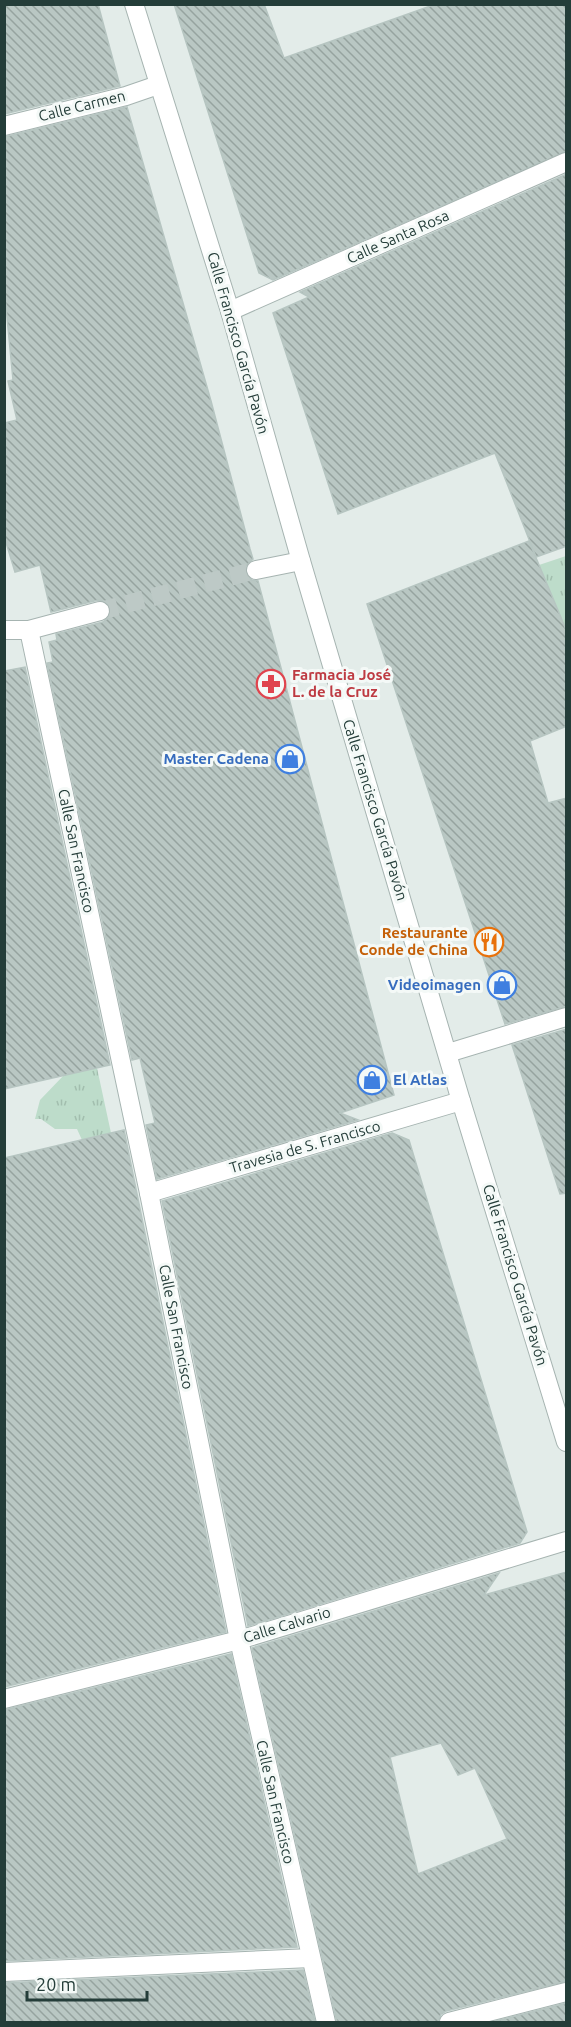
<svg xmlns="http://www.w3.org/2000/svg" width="571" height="2027" font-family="Ubuntu,sans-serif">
<defs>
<pattern id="grass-tufts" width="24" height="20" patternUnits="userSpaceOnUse" patternTransform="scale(1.5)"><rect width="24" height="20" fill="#bddcca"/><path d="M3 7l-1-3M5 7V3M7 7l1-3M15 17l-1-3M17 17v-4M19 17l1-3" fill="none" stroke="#a2beae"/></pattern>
<pattern id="building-back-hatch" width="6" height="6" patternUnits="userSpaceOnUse" patternTransform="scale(1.5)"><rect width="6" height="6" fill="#b9c7c3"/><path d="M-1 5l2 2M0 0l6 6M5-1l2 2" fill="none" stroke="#96a39f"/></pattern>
</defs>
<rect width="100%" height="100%" fill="#e3ece9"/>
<g fill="url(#grass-tufts)">
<path d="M566,556V629H565L539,565Z"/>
<path d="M97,1068L111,1133L82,1140L77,1129H55L41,1119H35L40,1100L64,1075Z"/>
</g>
<g fill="url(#building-back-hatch)" stroke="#b6c5c1" stroke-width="1.5" fill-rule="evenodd">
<path d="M5,4H98L120,86L4,114Z"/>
<path d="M174,4H264L284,58L436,4H567V151L273,280L259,273Z"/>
<path d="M127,107L211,401L250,549L253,559L246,566L245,573L252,580L258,581L394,1095L340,1113L358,1120L157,1179L146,1125L155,1123L140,1058L132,1060L47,663L53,662L49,642L57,640L56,634L103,622L108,618L111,609L107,603L98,600L51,612L40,565L15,572L4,536V423L17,420L8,381L13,380L4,286V137Z"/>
<path d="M567,174V546L536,557L495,453L338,514L273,313L309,297L300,292Z"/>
<path d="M529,541L567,632V726L530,741L548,803L567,798V1006L505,1024L367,604Z"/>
<path d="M25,667L110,1065L4,1089V671Z"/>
<path d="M567,1029V1193L560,1194L512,1045Z"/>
<path d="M124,1130L226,1632L4,1687V1158Z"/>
<path d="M392,1133L409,1140L527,1532L520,1543L248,1626L162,1201Z"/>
<path d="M567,1572V1981L446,2011L441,2014L438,2022H337L252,1648L499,1573L484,1595ZM441,1743L458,1775L475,1768L507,1839L418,1874L390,1757Z"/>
<path d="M231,1654L297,1947L4,1961V1710Z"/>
<path d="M303,1970L315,2022H4V1983Z"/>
<path d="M567,2003V2022H492Z"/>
</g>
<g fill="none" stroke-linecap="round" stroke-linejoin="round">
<path stroke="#bdc9c6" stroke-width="18" stroke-dasharray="18 9" stroke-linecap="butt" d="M100,611L256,570"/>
<g stroke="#a6b4b1" stroke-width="20">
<g id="pedestrian">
<path d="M256,570L301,561"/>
<path d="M29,630L100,611"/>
</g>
</g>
<g stroke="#a6b4b1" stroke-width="20">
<g id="minor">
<path d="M134,4L230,311L301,561L461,1101L566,1442"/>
<path d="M4,126L126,96L158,85"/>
<path d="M230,311L566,162"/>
<path d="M4,630H29L149,1193L239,1640L326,2022"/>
<path d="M448,1053L566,1017"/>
<path d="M149,1193L461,1101"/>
<path d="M4,1699L239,1640L566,1541"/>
<path d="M4,1972L311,1958"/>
<path d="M449,2022L566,1992"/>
</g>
</g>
<use href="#pedestrian" stroke="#fff" stroke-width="18"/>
<use href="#minor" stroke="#fff" stroke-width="18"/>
</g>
<defs>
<g id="pharmacy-ring" transform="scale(1.5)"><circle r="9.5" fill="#f4f9f7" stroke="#e0444e" stroke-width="1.5"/><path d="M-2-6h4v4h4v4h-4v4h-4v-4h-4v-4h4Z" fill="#e0444e"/></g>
<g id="shop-ring" transform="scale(1.5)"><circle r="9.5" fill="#f4f9f7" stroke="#3f7fe0" stroke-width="1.5"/><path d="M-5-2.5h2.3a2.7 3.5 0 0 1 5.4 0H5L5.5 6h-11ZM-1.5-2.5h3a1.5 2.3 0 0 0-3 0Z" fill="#3f7fe0"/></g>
<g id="restaurant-ring" transform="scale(1.5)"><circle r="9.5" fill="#f4f9f7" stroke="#e8710a" stroke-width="1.5"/><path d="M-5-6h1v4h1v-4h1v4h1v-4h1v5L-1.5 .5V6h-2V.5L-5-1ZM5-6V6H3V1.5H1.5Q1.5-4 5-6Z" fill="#e8710a"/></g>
</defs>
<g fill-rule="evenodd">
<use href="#pharmacy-ring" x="271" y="684"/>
<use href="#shop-ring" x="290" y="759"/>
<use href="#restaurant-ring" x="489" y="942"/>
<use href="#shop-ring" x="502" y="985"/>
<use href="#shop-ring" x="372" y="1080"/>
</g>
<g text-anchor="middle" stroke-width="6" stroke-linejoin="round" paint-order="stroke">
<g font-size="15" fill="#243d39" stroke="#f4f9f7">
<text transform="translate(82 106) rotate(-14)" y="5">Calle Carmen</text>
<text transform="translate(398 237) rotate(-24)" y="5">Calle Santa Rosa</text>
<text transform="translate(238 343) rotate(74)" y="5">Calle Francisco García Pavón</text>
<text transform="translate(375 810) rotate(73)" y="5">Calle Francisco García Pavón</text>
<text transform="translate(76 851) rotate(78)" y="5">Calle San Francisco</text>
<text transform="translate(305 1147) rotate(-16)" y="5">Travesia de S. Francisco</text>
<text transform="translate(515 1275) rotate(73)" y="5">Calle Francisco García Pavón</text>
<text transform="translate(176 1327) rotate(79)" y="5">Calle San Francisco</text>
<text transform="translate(287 1625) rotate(-17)" y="5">Calle Calvario</text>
<text transform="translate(275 1802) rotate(77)" y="5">Calle San Francisco</text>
</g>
<g font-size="15" font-weight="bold" fill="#be3a42" stroke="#f4f9f7" text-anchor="start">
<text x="292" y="680">Farmacia José<tspan x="292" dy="17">L. de la Cruz</tspan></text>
</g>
<g font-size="15" font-weight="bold" fill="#366cbe" stroke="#f4f9f7" text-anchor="end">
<text x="269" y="764">Master Cadena</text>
<text x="481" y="990">Videoimagen</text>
<text x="393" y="1085" text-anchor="start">El Atlas</text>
</g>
<g font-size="15" font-weight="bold" fill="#c56008" stroke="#f4f9f7" text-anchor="end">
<text x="468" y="938">Restaurante<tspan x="468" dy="17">Conde de China</tspan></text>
</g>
</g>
<rect width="571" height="2027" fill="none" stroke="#243d39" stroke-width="12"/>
<path d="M27 1991v9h120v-9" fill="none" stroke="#243d39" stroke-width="3"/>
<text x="36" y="1991" font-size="18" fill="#243d39" stroke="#f4f9f7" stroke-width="4.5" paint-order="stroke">20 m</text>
</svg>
